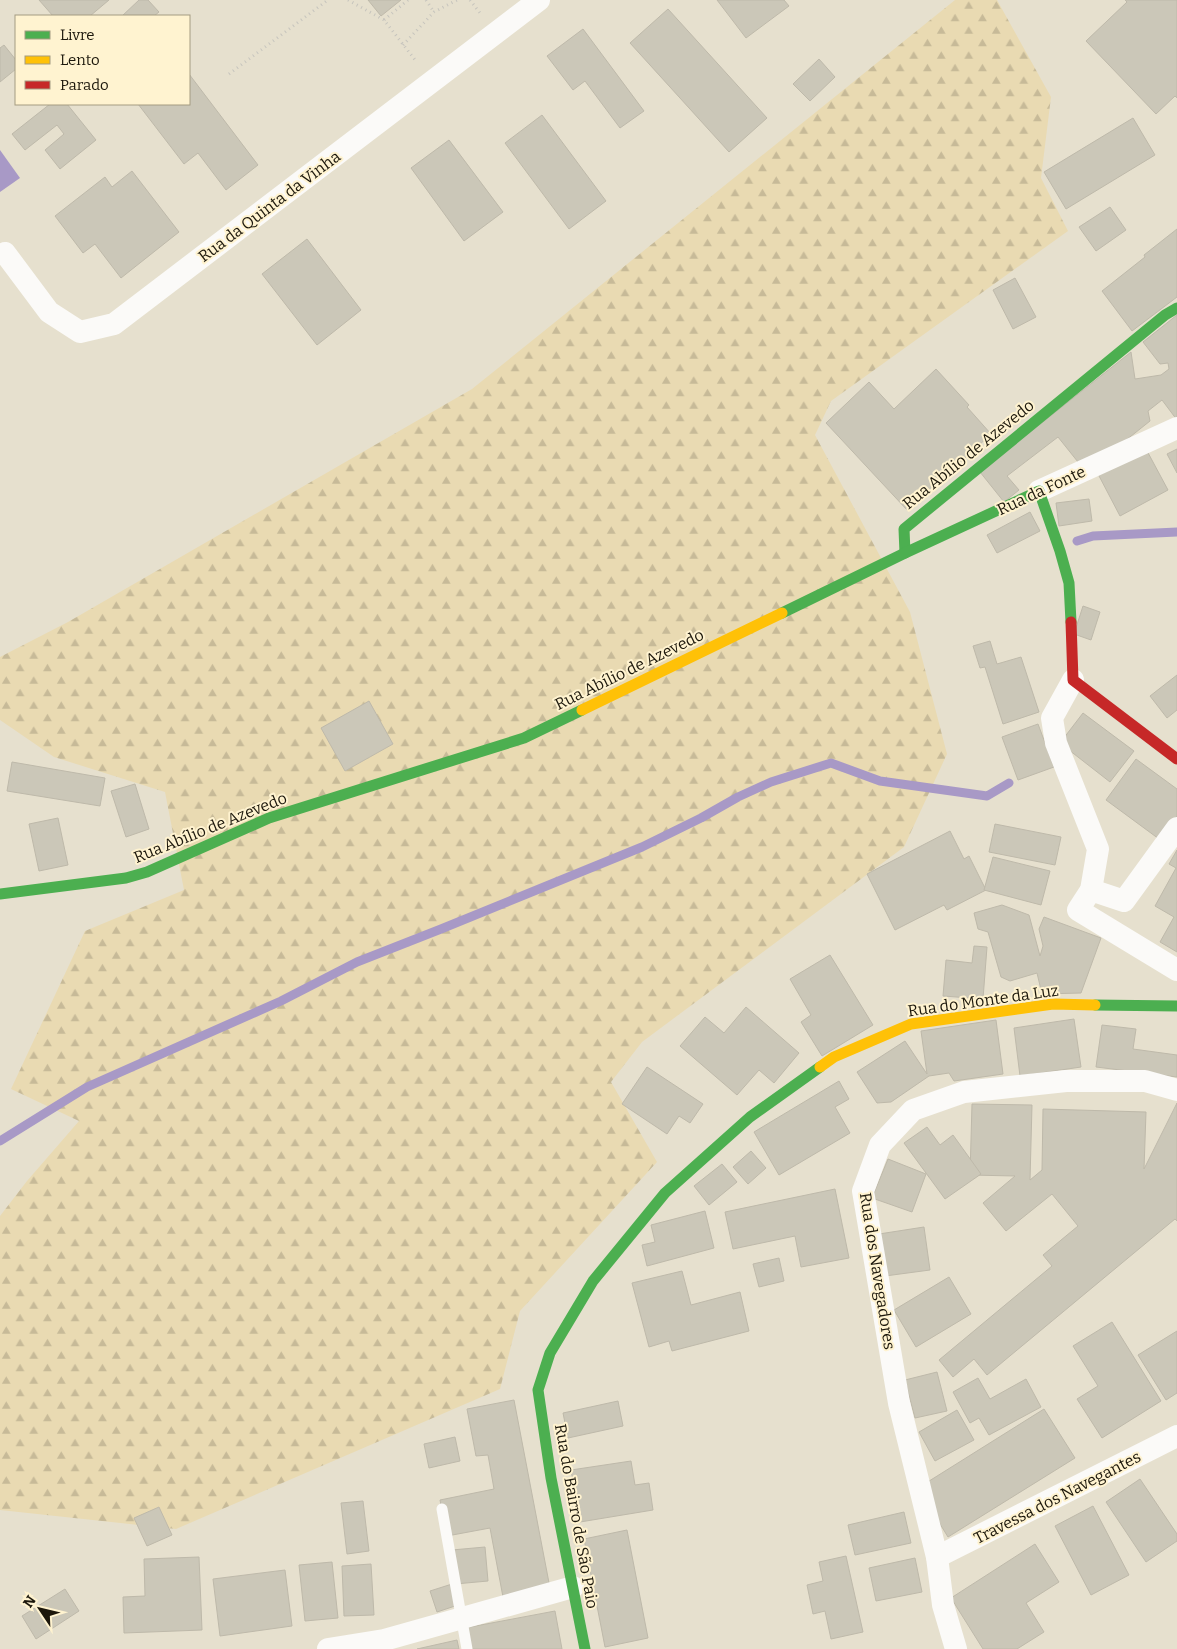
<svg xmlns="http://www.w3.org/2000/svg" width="1177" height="1649" font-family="Bitter,serif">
<defs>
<pattern id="forest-firs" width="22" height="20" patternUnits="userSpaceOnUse" patternTransform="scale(1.25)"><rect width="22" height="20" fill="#e9dab2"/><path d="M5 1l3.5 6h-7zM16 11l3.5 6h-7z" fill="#c7ba98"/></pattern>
</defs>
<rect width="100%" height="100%" fill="#e6e0ce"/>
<path fill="url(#forest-firs)" d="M955,0H997L1051,97L1041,178L1068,231L831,401L815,435L910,612L947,754L904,847L642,1042L611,1082L657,1162L520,1311L500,1389L176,1529L0,1510V1216L27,1181L79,1121L11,1089L85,931L184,890L165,792L54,757L0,720V657L68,622L472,389Z"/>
<path fill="#a899c6" d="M0,150L20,178L0,192Z"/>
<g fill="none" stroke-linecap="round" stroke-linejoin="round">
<g stroke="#a899c6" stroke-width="9">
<path d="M1077,541L1093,536L1177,532"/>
<path d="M0,1141L87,1087L281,1001L357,962L441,929L642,847L701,818L738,797L771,782L831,763L880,781L987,796L1009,783"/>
</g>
</g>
<g fill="#cbc7b8" stroke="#beb9aa">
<path d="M39,0H109L90,16H53Z"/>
<path d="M139,0H148L159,12L154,16H122Z"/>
<path d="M368,0H401L381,16Z"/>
<path d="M717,0H784L789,6L746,38Z"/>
<path d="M1125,0H1177V98L1175,96L1156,114L1086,41L1127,2Z"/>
<path d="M668,9L767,118L729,152L630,43Z"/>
<path d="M583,29L644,111L620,128L585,81L573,90L547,56Z"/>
<path d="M4,45L16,60V69L0,82V48Z"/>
<path d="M819,59L835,77L810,101L793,84Z"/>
<path d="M189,74L258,165L226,190L198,153L184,164L138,104H189Z"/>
<path d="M50,104H67L96,140L60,169L45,150L64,134L57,125L25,150L12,134Z"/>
<path d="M542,115L606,201L569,229L505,143Z"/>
<path d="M1133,118L1155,155L1066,209L1044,172Z"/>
<path d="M449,140L503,212L464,241L411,168Z"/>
<path d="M132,171L179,232L121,278L95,244L83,253L55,216L105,177L112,187Z"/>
<path d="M1110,207L1126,230L1096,251L1079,227Z"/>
<path d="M1177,229V297L1132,331L1102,291L1145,257L1144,255Z"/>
<path d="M307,239L361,310L317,345L262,274Z"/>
<path d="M1015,278L1036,317L1013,329L993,290Z"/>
<path d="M1177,315V420L1162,400L1148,411L1150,421L1086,472L1058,437L1007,476L1019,490L1004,502L980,472L1131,352L1135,379L1161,375L1169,369L1168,363L1160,364L1143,342Z"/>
<path d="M936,369L969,405L967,407L991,434L908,511L826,423L869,382L894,409Z"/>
<path d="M1146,449L1168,490L1120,516L1098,474Z"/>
<path d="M1177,449V473L1167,454Z"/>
<path d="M1089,499L1092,521L1059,526L1056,503Z"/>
<path d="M1030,512L1040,531L997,553L987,535Z"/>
<path d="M1083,606L1100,612L1091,640L1074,634Z"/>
<path d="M990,641L997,664L1021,657L1039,712L1003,724L985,667L980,668L973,646Z"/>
<path d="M1177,675V710L1167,718L1150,696Z"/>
<path d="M369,701L393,744L345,771L321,728Z"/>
<path d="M1083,713L1134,751L1110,782L1060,743Z"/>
<path d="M1038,724L1054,767L1018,780L1002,737Z"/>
<path d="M1136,759L1177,789V816L1159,839L1106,800Z"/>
<path d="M12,762L105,778L100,806L7,791Z"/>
<path d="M135,784L149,829L126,837L111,791Z"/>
<path d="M58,818L68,865L39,871L29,824Z"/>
<path d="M995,824L1061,837L1055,865L989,852Z"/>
<path d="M950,831L964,859L969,856L986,890L947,910L944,905L895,930L867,874Z"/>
<path d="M1177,850V952L1160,942L1174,917L1155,906L1176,868L1169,864Z"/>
<path d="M993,857L1050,871L1041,905L984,890Z"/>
<path d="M1002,905L1029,915L1040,956L1043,946L1039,929L1044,917L1101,938L1081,993L1042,994L1037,973L1010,981L1001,977L988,932L978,929L974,913Z"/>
<path d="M974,946L987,947L983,999L943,996L946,960L972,963Z"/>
<path d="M830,955L873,1025L822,1056L801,1022L811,1015L790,979Z"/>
<path d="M746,1007L799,1053L774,1083L759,1070L737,1095L680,1046L705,1017L724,1033Z"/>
<path d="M1074,1019L1081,1067L1020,1076L1014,1028Z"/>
<path d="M996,1020L1003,1074L954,1081L949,1073L929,1076L891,1102L877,1103L857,1072L905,1041L927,1074L921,1031Z"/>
<path d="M1102,1025L1136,1029L1133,1049L1177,1055V1077L1096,1067Z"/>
<path d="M647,1067L703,1104L690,1123L679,1116L667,1134L622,1104Z"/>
<path d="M839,1081L849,1099L835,1107L850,1133L779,1175L754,1132Z"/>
<path d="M1177,1103V1221L1175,1219L987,1375L974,1359L953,1377L939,1360L1052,1266L1043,1255L1078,1226L1052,1194L1006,1231L983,1203L1015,1176L970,1175L972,1104L1032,1105L1030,1180L1042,1170L1043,1109L1146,1112L1144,1169Z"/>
<path d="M927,1127L940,1145L953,1135L981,1174L945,1199L904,1143Z"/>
<path d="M751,1151L766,1168L748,1184L733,1167Z"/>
<path d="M888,1159L926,1174L912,1212L872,1198Z"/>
<path d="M722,1164L737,1182L709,1205L694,1186Z"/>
<path d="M835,1189L849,1258L801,1267L795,1236L733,1249L725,1212Z"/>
<path d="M705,1211L714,1248L647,1266L642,1245L655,1242L651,1225Z"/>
<path d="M924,1227L930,1270L885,1276L879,1234Z"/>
<path d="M779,1258L784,1281L759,1287L753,1264Z"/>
<path d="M682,1271L691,1305L740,1292L749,1331L672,1351L669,1341L649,1347L632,1283Z"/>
<path d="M949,1277L971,1314L916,1347L894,1310Z"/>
<path d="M1112,1322L1161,1401L1102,1438L1077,1399L1098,1386L1073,1346Z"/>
<path d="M1177,1331V1393L1166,1400L1138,1355Z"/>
<path d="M937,1372L947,1411L915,1418L905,1380Z"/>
<path d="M978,1378L990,1399L1026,1379L1041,1407L989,1435L979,1418L970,1423L953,1392Z"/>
<path d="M514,1400L550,1588L503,1597L490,1528L447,1536L440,1500L494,1489L488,1455L476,1456L467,1409Z"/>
<path d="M618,1401L623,1426L568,1438L563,1413Z"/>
<path d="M1044,1409L1075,1458L948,1537L918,1488Z"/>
<path d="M957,1410L974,1440L935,1461L919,1432Z"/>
<path d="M455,1437L460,1461L429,1468L424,1444Z"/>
<path d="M631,1461L635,1485L649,1483L653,1510L580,1522L571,1470Z"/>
<path d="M1140,1479L1177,1534V1541L1146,1562L1106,1502Z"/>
<path d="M363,1501L369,1551L347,1554L341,1503Z"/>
<path d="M1093,1506L1129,1575L1091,1595L1055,1526Z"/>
<path d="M159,1507L172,1535L147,1546L134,1518Z"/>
<path d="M904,1512L911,1543L855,1555L848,1525Z"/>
<path d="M627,1530L648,1638L605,1647L584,1539Z"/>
<path d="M1035,1544L1059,1582L1026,1603L1044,1632L1017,1649H983L951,1598Z"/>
<path d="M485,1547L488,1581L455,1584L452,1550Z"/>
<path d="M846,1556L863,1632L831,1639L825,1611L813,1614L807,1585L823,1581L819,1562Z"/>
<path d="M199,1557L202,1630L124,1633L123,1597L145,1596L144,1559Z"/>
<path d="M915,1558L922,1592L876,1601L869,1568Z"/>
<path d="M332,1562L338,1618L305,1621L299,1565Z"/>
<path d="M371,1564L374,1615L344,1616L342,1566Z"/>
<path d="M285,1570L292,1626L220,1636L213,1579Z"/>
<path d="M452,1584L458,1605L437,1612L430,1591Z"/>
<path d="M65,1589L79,1611L36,1639L22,1616Z"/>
<path d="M555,1611L562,1649H468L465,1628Z"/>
<path d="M457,1640L459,1649H417Z"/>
</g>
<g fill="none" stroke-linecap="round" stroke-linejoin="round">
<g stroke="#c6c4bd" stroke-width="3" stroke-dasharray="1 4" stroke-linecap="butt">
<path d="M348,0L384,20"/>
<path d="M408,0L384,20L416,61"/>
<path d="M426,0L434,12"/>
<path d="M470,0L480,13"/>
<path d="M403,45L434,12L457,0"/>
<path d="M229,74L328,0"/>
</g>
<path stroke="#fbfaf8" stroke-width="11" d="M442,1509L467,1649"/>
<g stroke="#fbfaf8" stroke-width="22">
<path d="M5,253L49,312L80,332L114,324L539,0"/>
<path d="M1039,491L1177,428"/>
<path d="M1073,680L1052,718L1056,743L1098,849L1091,890L1078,910L1177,970"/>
<path d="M1091,890L1124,901L1177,828"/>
<path d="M937,1557L1177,1436"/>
<path d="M328,1649L384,1640L573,1587"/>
<path d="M956,1649L943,1605L937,1557L899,1403L863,1191L880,1145L913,1110L964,1092L1066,1081H1145L1177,1090"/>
</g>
<g stroke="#4caf50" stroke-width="11">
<path d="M905,553L904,529L1165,315L1177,308"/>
<path d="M782,613L905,553L1039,491L1060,551L1069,583L1071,622"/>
<path d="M0,894L126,878L147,872L269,818L524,738L582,710"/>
<path d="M1095,1005L1177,1006"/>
<path d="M585,1649L551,1478L538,1390L550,1353L593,1281L665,1193L750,1117L820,1067"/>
</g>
<g stroke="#ffc107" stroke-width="11">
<path d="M582,710L782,613"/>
<path d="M820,1067L834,1057L911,1024L1053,1004L1095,1005"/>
</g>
<path stroke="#c62828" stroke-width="11" d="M1071,622L1073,680L1177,759"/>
</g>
<g text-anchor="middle" stroke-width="4" stroke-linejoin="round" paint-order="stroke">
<g font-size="16" fill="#1c170b" stroke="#fff3d0">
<text transform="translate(269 206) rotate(-37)" y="6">Rua da Quinta da Vinha</text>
<text transform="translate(968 454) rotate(-39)" y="6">Rua Abílio de Azevedo</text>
<text transform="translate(1041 490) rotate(-25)" y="6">Rua da Fonte</text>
<text transform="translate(629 669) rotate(-26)" y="6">Rua Abílio de Azevedo</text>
<text transform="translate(210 827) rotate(-22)" y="6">Rua Abílio de Azevedo</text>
<text transform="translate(983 1000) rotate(-8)" y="6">Rua do Monte da Luz</text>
<text transform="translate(878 1271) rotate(81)" y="6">Rua dos Navegadores</text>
<text transform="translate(1057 1497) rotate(-27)" y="6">Travessa dos Navegantes</text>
<text transform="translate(577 1516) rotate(80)" y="6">Rua do Bairro de São Paio</text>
</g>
</g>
<rect x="15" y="15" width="175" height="90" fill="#fff3d0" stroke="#a49b81"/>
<rect x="25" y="31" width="25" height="8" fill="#4caf50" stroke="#a49b81"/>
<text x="60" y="40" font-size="15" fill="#1c170b">Livre</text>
<rect x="25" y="56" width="25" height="8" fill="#ffc107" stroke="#a49b81"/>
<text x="60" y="65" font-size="15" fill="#1c170b">Lento</text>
<rect x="25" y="81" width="25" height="8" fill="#c62828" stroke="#a49b81"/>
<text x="60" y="90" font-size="15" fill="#1c170b">Parado</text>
<g transform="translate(40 1609) rotate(305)" stroke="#fff3d0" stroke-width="4" paint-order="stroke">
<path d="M0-4L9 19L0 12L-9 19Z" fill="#1c170b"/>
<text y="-8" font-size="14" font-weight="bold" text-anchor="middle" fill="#1c170b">N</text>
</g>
</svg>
